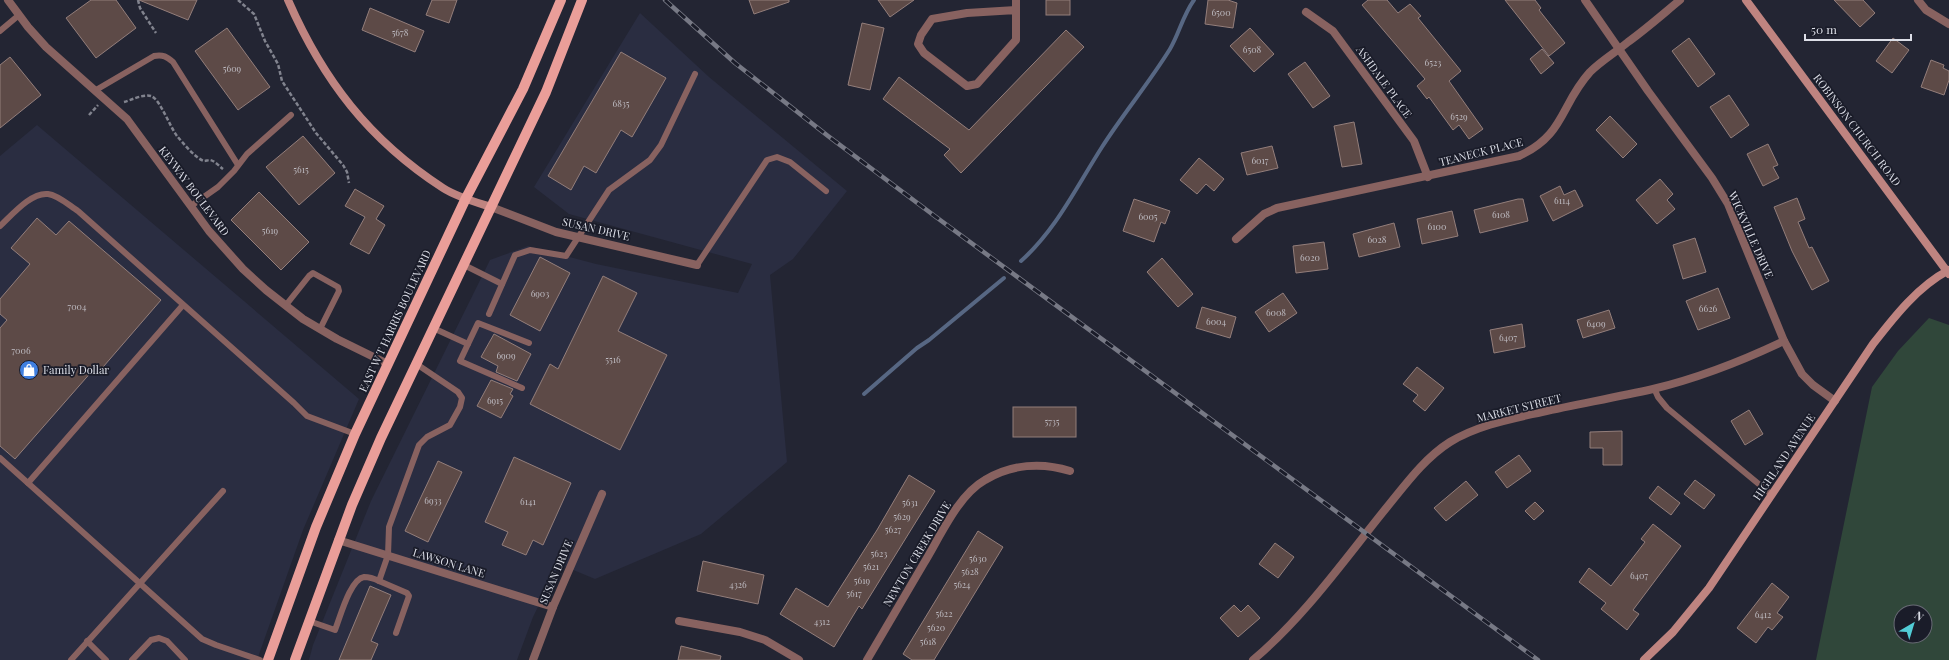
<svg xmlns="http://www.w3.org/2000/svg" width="1949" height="660" font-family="'Playfair Display',serif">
<rect width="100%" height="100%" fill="#232533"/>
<g fill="#2a2d41">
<path d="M640,13L709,77L847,191L793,259L770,275L787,462L701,534L595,579L559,564L533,617L517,660H309L313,645L371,501L490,260L528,246L596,264L738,293L752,264L569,214L534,187Z"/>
<path d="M37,125L359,399L303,530L257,660H0V156Z"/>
</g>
<path fill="#30473a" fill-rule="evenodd" d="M1929,318L1949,325V660H1816L1872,387L1898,351ZM1901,612H1925V636H1901Z"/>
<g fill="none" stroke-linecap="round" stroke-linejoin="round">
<g stroke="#576783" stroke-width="4">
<path d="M1021,261C1056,230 1077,186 1102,147C1123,114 1149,83 1170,49C1179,34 1183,15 1194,0"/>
<path d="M864,394L917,348L929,340L1004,278"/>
</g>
</g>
<g fill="#5d4a47" stroke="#937e7b">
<path d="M91,0H116L136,28L96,58L66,18Z"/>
<path d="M139,0H197L188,20Z"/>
<path d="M432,0H457L449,23L426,15Z"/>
<path d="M749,0H789V2L754,14Z"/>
<path d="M878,0H914L890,17Z"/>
<rect x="1046" y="0" width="24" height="15"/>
<path d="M1208,0H1228L1237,3L1233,28L1205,24Z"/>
<path d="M1368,0H1387L1398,13L1410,4L1421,16L1418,18L1461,71L1449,81L1483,129L1469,139L1459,125L1453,130L1429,97L1427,99L1417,86L1425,79L1362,5Z"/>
<path d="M1505,0H1535L1541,8L1539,10L1565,43L1549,56Z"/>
<path d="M1834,0H1863L1875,13L1860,27Z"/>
<path d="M370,8L424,31L415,52L362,30Z"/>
<path d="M862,23L884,28L870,90L848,85Z"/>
<path d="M227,28L270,87L238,110L195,51Z"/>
<path d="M1250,28L1274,54L1254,72L1230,46Z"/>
<path d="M1066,30L1084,47L961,173L944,155L950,149L883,99L899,77L969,130Z"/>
<path d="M1689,38L1715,74L1698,87L1672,51Z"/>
<path d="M1893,38L1909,50L1892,73L1876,61Z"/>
<path d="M1542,49L1554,63L1541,74L1530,59Z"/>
<path d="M621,52L666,78L632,137L621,130L596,173L584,166L571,190L548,176Z"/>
<path d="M10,57L41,95L0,128V65Z"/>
<path d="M1931,60L1944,65L1943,68L1949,71V80L1944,95L1921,87Z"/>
<path d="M1305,62L1330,96L1313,108L1288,74Z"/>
<path d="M1729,95L1749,125L1731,138L1710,107Z"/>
<path d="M1610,116L1637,144L1623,158L1596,130Z"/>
<path d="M1354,122L1362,164L1342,167L1334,126Z"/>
<path d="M303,136L335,173L299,205L266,167Z"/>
<path d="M1768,144L1778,165L1773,167L1779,178L1763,186L1747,154Z"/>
<path d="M1272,146L1278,168L1247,175L1241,153Z"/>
<path d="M1199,158L1224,179L1214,191L1206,184L1197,194L1180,180Z"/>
<path d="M1660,179L1673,194L1667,200L1675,209L1657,224L1636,200Z"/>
<path d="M1560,186L1564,195L1575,190L1583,206L1553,221L1540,196Z"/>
<path d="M355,189L384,206L376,219L385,225L369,254L350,244L365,217L345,206Z"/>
<path d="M259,192L309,242L281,270L231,220Z"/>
<path d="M1797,198L1805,219L1798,222L1809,248L1812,247L1829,281L1812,290L1792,251L1774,207Z"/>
<path d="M1134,199L1170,211L1165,224L1161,222L1154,242L1123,231Z"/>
<path d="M1518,199H1523L1528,221L1480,233L1474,210Z"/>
<path d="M1452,211L1458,236L1422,244L1417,219Z"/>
<path d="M37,218L56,235L69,221L161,300L97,374L93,370L15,459L0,446V328L7,320L0,314V299L30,264L11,248Z"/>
<path d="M1394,223L1400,247L1359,257L1353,234Z"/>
<path d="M1695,238L1706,272L1683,279L1673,245Z"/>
<path d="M1324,242L1328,269L1296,273L1293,246Z"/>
<path d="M540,257L570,273L540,331L510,315Z"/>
<path d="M1162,258L1193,294L1178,307L1147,272Z"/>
<path d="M603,276L637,293L618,331L667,355L620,450L530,404L550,364L558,369Z"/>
<path d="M1718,288L1730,318L1698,330L1686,301Z"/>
<path d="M1283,293L1297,313L1269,332L1255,312Z"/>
<path d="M1202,307L1236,317L1230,338L1196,328Z"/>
<path d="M1609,310L1615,328L1583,338L1577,320Z"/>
<path d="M1522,324L1525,347L1494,353L1490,330Z"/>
<path d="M494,334L531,354L517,381L496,372L498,366L481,357Z"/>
<path d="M1417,367L1444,388L1425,411L1413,401L1418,395L1403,384Z"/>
<path d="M491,380L513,389L510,394L513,396L501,418L477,406Z"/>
<rect x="1013" y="407" width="63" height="30"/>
<path d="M1749,410L1763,434L1745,445L1731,421Z"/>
<path d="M1622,431V465H1603V448H1590V432Z"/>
<path d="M1519,455L1531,471L1507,488L1495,472Z"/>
<path d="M514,457L571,483L543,545L533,540L526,555L502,545L508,532L485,522Z"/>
<path d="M438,461L462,472L428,542L405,531Z"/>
<path d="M909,475L935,491L862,609L859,606L834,647L780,614L796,588L828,607L877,530Z"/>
<path d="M1695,480L1715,495L1704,509L1684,494Z"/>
<path d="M1466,481L1478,495L1446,521L1434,508Z"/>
<path d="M1658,486L1680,503L1671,515L1649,498Z"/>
<path d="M1535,502L1544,511L1534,520L1525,511Z"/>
<path d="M1653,524L1681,546L1633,610L1639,614L1627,630L1601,609L1606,603L1579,582L1589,568L1611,586L1645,542L1641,539Z"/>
<path d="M978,531L1003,547L934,660H912L903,654Z"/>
<path d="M1275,543L1294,557L1278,578L1259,564Z"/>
<path d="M703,561L764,575L758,604L697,591Z"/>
<path d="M1772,583L1789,597L1777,613L1783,617L1772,630L1768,627L1756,643L1737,628Z"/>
<path d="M370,586L391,595L371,641L378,644L371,660H339Z"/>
<path d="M1234,605L1241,612L1248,605L1260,618L1238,637L1220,618Z"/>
<path d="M681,646L721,656L720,660H678Z"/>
</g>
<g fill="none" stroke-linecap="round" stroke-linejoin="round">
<g stroke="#81838e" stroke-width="2.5" stroke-dasharray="4 2" stroke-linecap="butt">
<path d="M138,0L140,8L156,33"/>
<path d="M238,0L254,14L265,41L278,64L282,81L316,133L343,165L347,172L349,183"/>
<path d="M124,102C131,100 143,94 151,96C160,99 170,127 177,136C183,143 195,158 204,161C206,161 208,160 210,160C215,161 219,166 223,169"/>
<path d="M89,115L98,105"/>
</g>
<g stroke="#886260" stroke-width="6">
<path d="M0,31L19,15"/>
<path d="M96,90L154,56C163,54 167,57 173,62L238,165"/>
<path d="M191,206L218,187L234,171L247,154L291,115"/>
<path d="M0,226C12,215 31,192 48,194C58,195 70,206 78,211L294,403L307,416L355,434"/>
<path d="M464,265L502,284"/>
<path d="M697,265L767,160L777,157L790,162L826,191"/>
<path d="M286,305L309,276L313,273L338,287L339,291L320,329"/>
<path d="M489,314L515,255L530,250L566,256L609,190L650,160L661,145L695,74"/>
<path d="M433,328L468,344L460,361L522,388"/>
<path d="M468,344L478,323L529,343"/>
<path d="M1654,388L1658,397L1667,408L1772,495"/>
<path d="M0,458L202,639L216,645L260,660"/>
<path d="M28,483L183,305"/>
<path d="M379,581L407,593L409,596L396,633"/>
<path d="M309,621L335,630C340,618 350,579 364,577C369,577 375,579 379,581L388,555L389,527L419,445L427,437L450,425L460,407L462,398L458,392L415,363"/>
<path d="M87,641L106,660"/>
<path d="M71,660L223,491"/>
<path d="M132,660L151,640L159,638L167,641L185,660"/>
</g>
<g stroke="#886260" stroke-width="8">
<path d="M8,0L28,27L46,47L127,119L209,231L243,269L266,290L303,319L337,339L388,364"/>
<path d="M1016,0V40L977,84L967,86L924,53L918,44L921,35L932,19L967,13L1016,10"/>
<path d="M1585,0L1648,91L1712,178L1728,204L1784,341L1802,374L1813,385L1835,401"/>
<path d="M1918,0L1926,10L1949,24"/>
<path d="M1306,12L1333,31L1414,141L1428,177"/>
<path d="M491,207L556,232L697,265"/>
<path d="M1236,239L1264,214L1277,208L1519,156C1565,135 1560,105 1590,72C1601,61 1616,52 1628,42C1646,29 1663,14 1680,0"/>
<path d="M338,540L553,607"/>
<path d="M679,621L740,632L765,640L799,660"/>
<path d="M533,660L553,607L602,494"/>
<path d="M867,660C886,628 905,595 924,563C940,537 958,495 985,480C1011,464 1042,462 1070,471"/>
<path d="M1253,660C1303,618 1342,563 1383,512C1403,488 1423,459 1450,442C1478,425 1511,419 1542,412C1579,404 1617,397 1653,389C1699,378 1742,361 1784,341"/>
</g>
<g stroke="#bf8480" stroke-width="8">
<path d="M288,0C323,80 369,140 443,188C457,197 475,202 491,207"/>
<path d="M1746,0L1949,274"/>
<path d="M1644,660L1673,632L1709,588L1873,344C1894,317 1918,286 1949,270"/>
</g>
<g stroke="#ea9e99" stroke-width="10">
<path d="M268,660L316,527L355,434L466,198L523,89L561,0"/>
<path d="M295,660L352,505L381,438L546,92L582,0"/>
</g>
<g stroke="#777985" stroke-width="4.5">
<path id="rail" d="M665,0L735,63L828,136L936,217L1538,660"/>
</g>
<use href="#rail" stroke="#1a1c29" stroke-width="3" stroke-dasharray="9" stroke-linecap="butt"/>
</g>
<defs>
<g id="shop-disc" transform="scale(1)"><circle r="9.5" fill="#3f7fe0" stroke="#1a1c29"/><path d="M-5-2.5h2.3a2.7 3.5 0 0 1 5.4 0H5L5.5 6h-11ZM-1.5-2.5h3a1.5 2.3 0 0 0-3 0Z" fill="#fff"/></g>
</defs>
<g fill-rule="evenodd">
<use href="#shop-disc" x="29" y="370"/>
</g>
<g text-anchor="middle" stroke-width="3.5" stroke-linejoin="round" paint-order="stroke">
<g font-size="9" fill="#bdbac0">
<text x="1221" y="16">6500</text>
<text x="400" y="36">5678</text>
<text x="1252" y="53">6508</text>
<text x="1433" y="66">6523</text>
<text x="232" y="72">5609</text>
<text x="621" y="107">6835</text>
<text x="1459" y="120">6529</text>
<text x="1260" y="164">6017</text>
<text x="301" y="173">5615</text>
<text x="1562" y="204">6114</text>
<text x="1501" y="218">6108</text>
<text x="1148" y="220">6005</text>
<text x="1437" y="230">6100</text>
<text x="270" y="234">5619</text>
<text x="1377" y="243">6028</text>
<text x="1310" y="261">6020</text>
<text x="540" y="297">6903</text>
<text x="77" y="310">7004</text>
<text x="1708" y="312">6626</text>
<text x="1276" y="316">6008</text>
<text x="1216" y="325">6004</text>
<text x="1596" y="327">6409</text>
<text x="1508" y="341">6407</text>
<text x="21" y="354">7006</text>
<text x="506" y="359">6909</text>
<text x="613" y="363">5516</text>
<text x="495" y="404">6915</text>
<text x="1052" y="425">5735</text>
<text x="433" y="504">6933</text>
<text x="528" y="505">6141</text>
<text x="910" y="506">5631</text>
<text x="902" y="520">5629</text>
<text x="893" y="533">5627</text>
<text x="879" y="557">5623</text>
<text x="978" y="562">5630</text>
<text x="871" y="570">5621</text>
<text x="970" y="575">5628</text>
<text x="1639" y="579">6407</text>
<text x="862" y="584">5619</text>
<text x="738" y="588">4326</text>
<text x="962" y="588">5624</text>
<text x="854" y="597">5617</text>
<text x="944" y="617">5622</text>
<text x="1763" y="618">6412</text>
<text x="822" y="625">4312</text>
<text x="936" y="631">5620</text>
<text x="928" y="645">5618</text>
</g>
<g font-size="11" fill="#dddfe8" stroke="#1a1c29">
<text transform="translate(1384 82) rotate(54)" y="4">ASHDALE PLACE</text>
<text transform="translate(1857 130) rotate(53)" y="4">ROBINSON CHURCH ROAD</text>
<text transform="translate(1481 152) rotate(-14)" y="4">TEANECK PLACE</text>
<text transform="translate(194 191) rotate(53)" y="4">KEYWAY BOULEVARD</text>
<text transform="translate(596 229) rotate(13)" y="4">SUSAN DRIVE</text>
<text transform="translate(1751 235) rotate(66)" y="4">WICKVILLE DRIVE</text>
<text transform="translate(395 321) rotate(-65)" y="4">EAST W T HARRIS BOULEVARD</text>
<text transform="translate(1519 408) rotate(-14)" y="4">MARKET STREET</text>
<text transform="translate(1784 457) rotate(-56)" y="4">HIGHLAND AVENUE</text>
<text transform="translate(917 554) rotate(-59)" y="4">NEWTON CREEK DRIVE</text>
<text transform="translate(449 563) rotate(17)" y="4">LAWSON LANE</text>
<text transform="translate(556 572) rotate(-67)" y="4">SUSAN DRIVE</text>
</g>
<g font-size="11" fill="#dddfe8" stroke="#1a1c29" text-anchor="start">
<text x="43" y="374">Family Dollar</text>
</g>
</g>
<g transform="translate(1913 624) rotate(38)"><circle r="19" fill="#1a1c29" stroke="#686a75"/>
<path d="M0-3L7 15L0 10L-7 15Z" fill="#52ccd6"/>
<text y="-6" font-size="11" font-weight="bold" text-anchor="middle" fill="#dddfe8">N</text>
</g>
<path d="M1805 34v6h106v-6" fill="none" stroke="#dddfe8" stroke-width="2"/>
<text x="1811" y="34" font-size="12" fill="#dddfe8" stroke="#1a1c29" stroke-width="3" paint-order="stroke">50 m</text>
</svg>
